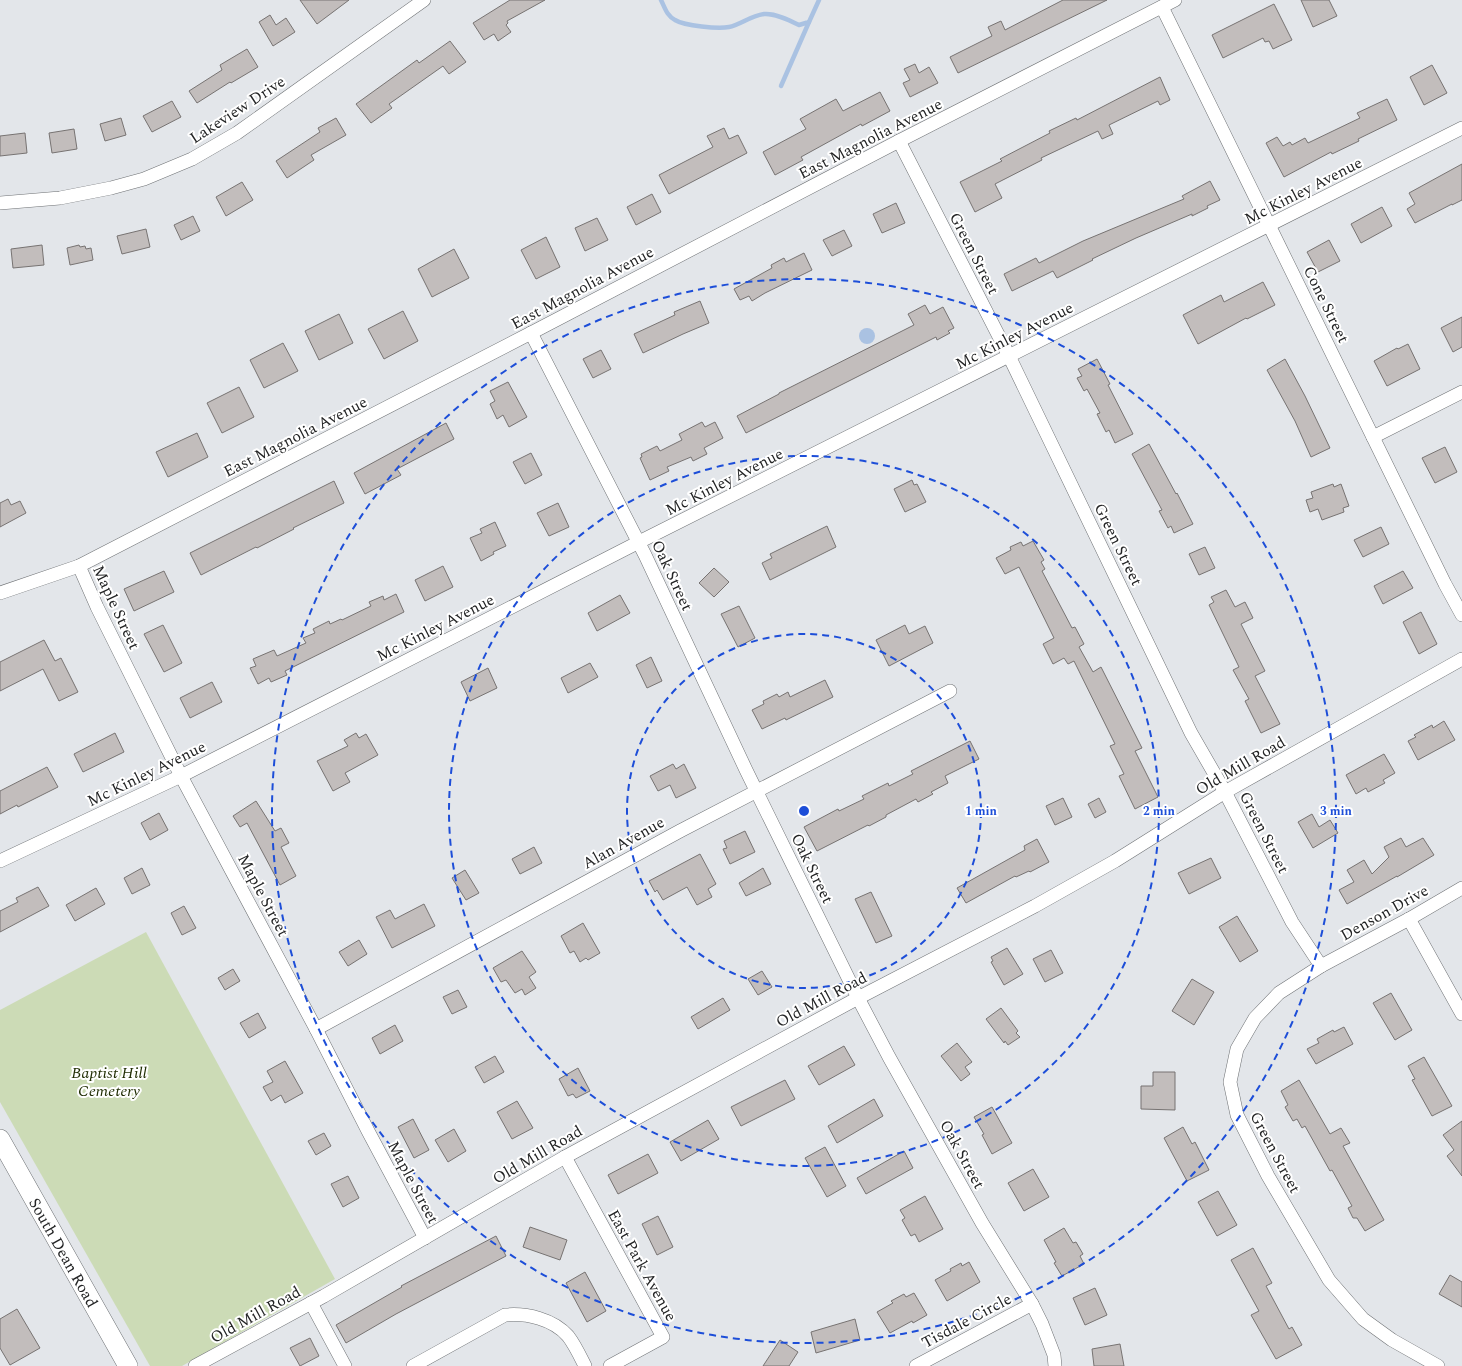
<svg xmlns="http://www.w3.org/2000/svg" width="1462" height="1366" font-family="Spectral,serif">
<rect width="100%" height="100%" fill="#e3e6ea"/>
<path fill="#ccdbb6" d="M146,932L335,1279L182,1366H150L0,1102V1010Z"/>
<circle fill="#aac2e2" cx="867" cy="336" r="8"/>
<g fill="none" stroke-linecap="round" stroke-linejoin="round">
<g stroke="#aac2e2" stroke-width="4.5">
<path d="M661,0C665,8 667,16 675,20C685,26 718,29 729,27C740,25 750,16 764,14C775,13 789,20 799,25L809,22L819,0"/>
<path d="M781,86L809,22"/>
</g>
</g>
<g fill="#c2bdbc" stroke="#777372">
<path d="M300,0H349L317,24Z"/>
<path d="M510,0H545L507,21L508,23L506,25L511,32L498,41L494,34L484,40L473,23Z"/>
<path d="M1063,0H1107L958,73L950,57L992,36L988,27L1001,21L1005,30Z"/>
<path d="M1301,0H1329L1337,16L1313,27Z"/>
<path d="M1274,4L1292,40L1273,49L1269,41L1265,42L1263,38L1223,58L1212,35Z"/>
<path d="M270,15L276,25L286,18L295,32L273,46L259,22Z"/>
<path d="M450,41L466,62L449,74L443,66L389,104L392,108L371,123L356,104L417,60L419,63Z"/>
<path d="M247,49L258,67L231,83L230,82L197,103L189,91L222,70L220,65Z"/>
<path d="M915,64L919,73L929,67L938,83L910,97L903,83L910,80L904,69Z"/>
<path d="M1432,65L1447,93L1424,105L1410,77Z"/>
<path d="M1160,77L1170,100L1160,105L1158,101L1109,125L1113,134L1102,139L1098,131L1041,158L1042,160L995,184L1002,198L975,212L960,182L1002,161L1000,159L1050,133L1049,131L1076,118L1077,120Z"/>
<path d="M880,92L890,111L862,126L861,124L801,157L803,160L775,175L763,152L806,129L800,119L836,99L843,111Z"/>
<path d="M1387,99L1397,120L1358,139L1359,141L1332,154L1331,152L1284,177L1266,143L1277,137L1283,146L1290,142L1292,145L1305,138L1308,143L1360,118L1357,113Z"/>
<path d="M172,101L181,117L152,132L143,116Z"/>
<path d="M121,118L126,135L105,141L100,124Z"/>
<path d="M336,118L346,135L311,155L314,160L287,178L276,161L320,132L318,128Z"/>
<path d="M724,128L729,139L738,135L747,153L669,194L659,175L713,147L707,136Z"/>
<path d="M74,129L77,149L52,153L49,133Z"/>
<path d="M25,133L27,153L0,156V136Z"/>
<path d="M1462,164V200L1452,205V204L1415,223L1407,209L1415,204L1409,193Z"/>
<path d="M1210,181L1220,200L1207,206L1208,208L1192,216V214L1136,238L1092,259L1093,260L1057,278L1053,271L1012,291L1004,274L1036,258L1039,263L1083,241L1184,199L1182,196Z"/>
<path d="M242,182L253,200L226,216L216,197Z"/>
<path d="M652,194L661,212L636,225L627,207Z"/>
<path d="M896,203L905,223L882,233L873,214Z"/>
<path d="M1382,207L1392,226L1361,243L1351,224Z"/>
<path d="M193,216L200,231L181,240L174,225Z"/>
<path d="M597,218L608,240L585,251L575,228Z"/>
<path d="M146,229L150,247L122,254L117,236Z"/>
<path d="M844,230L852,246L832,256L823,240Z"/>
<path d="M546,237L560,267L536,279L521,250Z"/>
<path d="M1329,240L1340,261L1318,272L1307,252Z"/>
<path d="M42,245L44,265L13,268L11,249Z"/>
<path d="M79,245L80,247L85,246L86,249L91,248L93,260L70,265L67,248Z"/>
<path d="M454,249L469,278L432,297L418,269Z"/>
<path d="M804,253L812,270L765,293L752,301L749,296L740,300L734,289L772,268L771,265L784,258L786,262Z"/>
<path d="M1263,282L1275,305L1247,319L1246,318L1198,344L1183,315L1221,295L1224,302Z"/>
<path d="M700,301L709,323L683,334L643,353L634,334L675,315L674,312Z"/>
<path d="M925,305L930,314L943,307L954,328L948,331L950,333L937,340L936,337L746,433L737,416L779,394V393L914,325L908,314Z"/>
<path d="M403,311L418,341L384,359L368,329Z"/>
<path d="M339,314L353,343L319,360L305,331Z"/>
<path d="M1462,317V347L1453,352L1441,328Z"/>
<path d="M283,343L298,371L264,388L250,360Z"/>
<path d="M1408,344L1420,369L1387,386L1374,361L1397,348L1398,349Z"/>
<path d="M601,350L611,369L593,378L583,359Z"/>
<path d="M1097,359L1110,384L1108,385L1133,434L1115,443L1109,430L1106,432L1097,414L1100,413L1087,389L1084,391L1077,378L1082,376L1078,369Z"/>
<path d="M1285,359L1305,396L1330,448L1311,457L1295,421L1267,370Z"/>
<path d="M508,382L527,417L509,427L503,415L497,419L490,404L495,401L490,391Z"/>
<path d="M239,387L254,417L222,433L207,403Z"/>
<path d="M702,422L705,427L715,422L723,438L704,448L707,454L693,461L691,457L667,467L669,471L650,480L640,458L642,457L641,454L657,446L660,451L682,440L679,434Z"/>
<path d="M446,423L454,439L397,469L401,475L365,494L354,473Z"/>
<path d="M197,433L208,457L168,477L156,452Z"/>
<path d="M1149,444L1176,494L1177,493L1193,524L1174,533L1171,526L1168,528L1159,511L1162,510L1132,454Z"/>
<path d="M1445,447L1457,472L1435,483L1422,458Z"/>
<path d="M531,453L542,475L525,484L513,462Z"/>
<path d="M912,480L914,485L917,484L926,502L905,512L894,489Z"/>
<path d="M334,481L344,503L293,528L294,529L257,548L256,547L201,575L190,553Z"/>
<path d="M1333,484L1334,487L1341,484L1349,506L1343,508L1344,512L1322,520L1318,509L1310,512L1306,500L1313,498L1311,492Z"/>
<path d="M8,499L11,505L20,501L26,513L0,527V503Z"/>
<path d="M558,503L569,527L549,536L537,513Z"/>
<path d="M495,522L506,546L493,552L494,554L481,561L470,538L482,533L480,529Z"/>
<path d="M827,526L836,547L770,580L762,563L772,558L770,554Z"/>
<path d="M1381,527L1389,544L1363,557L1354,540Z"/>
<path d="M1033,541L1044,560L1041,562L1045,569L1042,571L1072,628L1075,627L1084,644L1079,647L1093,672L1101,667L1142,748L1135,751L1158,797L1135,809L1119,776L1124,774L1110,746L1115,744L1074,661L1068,664L1064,658L1053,664L1043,644L1054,638L1019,567L1005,574L996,558L1011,550L1010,547L1021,542L1023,546Z"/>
<path d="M1205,547L1215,568L1199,575L1189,554Z"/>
<path d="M443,566L453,587L425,601L415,580Z"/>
<path d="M714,568L729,582L714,597L699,583Z"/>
<path d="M164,571L174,592L134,611L124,589Z"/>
<path d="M1403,571L1413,588L1383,604L1374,586Z"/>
<path d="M1226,590L1235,607L1245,602L1253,618L1241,624L1265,671L1255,676L1280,724L1261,733L1245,701L1249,699L1233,670L1239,667L1209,605L1214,602L1211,597Z"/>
<path d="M396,594L404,612L285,671L287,675L271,682L269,678L258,684L250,668L256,666L253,659L274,650L277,656L306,643L303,638L315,633L313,629L329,621L330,624L341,619L342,620L371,606L369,602L383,596L384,600Z"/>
<path d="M620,595L630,613L597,631L588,613Z"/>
<path d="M739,606L755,638L738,647L721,614Z"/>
<path d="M1421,612L1437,644L1419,654L1403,622Z"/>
<path d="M163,625L182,663L164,672L144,634Z"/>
<path d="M905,625L909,634L925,626L933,643L889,666L876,640Z"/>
<path d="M44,640L55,661L61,658L78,692L59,701L43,669L0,691V662Z"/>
<path d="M651,657L662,681L647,688L636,665Z"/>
<path d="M590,663L598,677L568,693L561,678Z"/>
<path d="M488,668L497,688L470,701L461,682Z"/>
<path d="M825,680L833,697L786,720L785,718L762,729L752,710L764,704L763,701L777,694L779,697L788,692L790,697Z"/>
<path d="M212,682L222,702L190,718L180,698Z"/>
<path d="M1444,721L1455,740L1418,760L1408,741L1416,737L1414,735L1432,725L1433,728Z"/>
<path d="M115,733L124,752L83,772L74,754Z"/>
<path d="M356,733L359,738L366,734L378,755L345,773L350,782L333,791L317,761L348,746L344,740Z"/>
<path d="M970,741L979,759L945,776L948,783L931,792L933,794L918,802L916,799L886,815V817L869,826L868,825L817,851L804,827L838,809L839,811L864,799L862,796L888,783L889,786L913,774L911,771Z"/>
<path d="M1384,754L1395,773L1383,780L1385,783L1368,792L1366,788L1356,794L1346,775Z"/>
<path d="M673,764L676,769L684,764L696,788L676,798L670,785L658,791L650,776Z"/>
<path d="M47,767L58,787L18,807L17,805L0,814V791Z"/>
<path d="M1063,798L1072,817L1055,825L1046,806Z"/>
<path d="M1099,798L1106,812L1095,818L1088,804Z"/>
<path d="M256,801L275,831L281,828L289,843L281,847L296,876L280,885L247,823L240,827L233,816Z"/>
<path d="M159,813L168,830L150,840L141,823Z"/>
<path d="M1312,814L1319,827L1330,820L1338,833L1313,848L1298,822Z"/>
<path d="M745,831L755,852L730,864L723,849L727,848L724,841Z"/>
<path d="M1401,838L1406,847L1423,838L1434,855L1397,877V876L1347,904L1339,890L1354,882L1347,870L1364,860L1372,874L1389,857L1384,847Z"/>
<path d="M1037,839L1049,862L1030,872L1029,871L1016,877L1015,876L966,903L957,888L1025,850L1024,846Z"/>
<path d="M534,847L542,863L520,874L512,859Z"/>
<path d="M700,854L716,884L708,889L712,897L697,905L687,887L663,900L657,890L655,892L649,881Z"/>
<path d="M1211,858L1221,878L1189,894L1178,873Z"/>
<path d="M142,868L150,885L132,894L124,878Z"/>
<path d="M763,868L771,884L746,896L739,883Z"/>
<path d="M465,870L479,893L466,900L452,878Z"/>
<path d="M38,887L49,906L0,932V911L18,902L16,898Z"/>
<path d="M96,888L105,904L75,921L66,905Z"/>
<path d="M871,892L892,936L876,943L855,899Z"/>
<path d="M424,904L435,926L392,948L376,917L390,910L395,919Z"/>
<path d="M184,906L196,928L182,935L171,913Z"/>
<path d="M1237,916L1258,951L1240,962L1219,927Z"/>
<path d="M583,923L600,953L588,960L586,958L580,962L574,951L570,953L561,936Z"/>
<path d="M359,940L367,954L348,966L339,952Z"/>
<path d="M1007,948L1023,974L1004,985L991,962L993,961L991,957Z"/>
<path d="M1051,950L1063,973L1045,982L1033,959Z"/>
<path d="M522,951L536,972L529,977L536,988L525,995L522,989L515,993L506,980L501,982L493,968Z"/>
<path d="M233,969L240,981L225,990L218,978Z"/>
<path d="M762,971L772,987L758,995L748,979Z"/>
<path d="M1192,979L1214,992L1194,1025L1172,1011Z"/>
<path d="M458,990L467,1007L452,1014L443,997Z"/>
<path d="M1391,993L1412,1030L1395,1040L1373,1003Z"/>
<path d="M723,998L730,1010L698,1029L691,1017Z"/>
<path d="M1001,1008L1018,1031L1016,1033L1020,1037L1008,1045L1005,1041L1004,1043L986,1019Z"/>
<path d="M258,1013L266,1028L249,1038L240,1023Z"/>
<path d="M395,1025L403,1041L380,1054L372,1038Z"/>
<path d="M1344,1027L1353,1044L1316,1064L1307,1049L1319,1043L1317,1039L1333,1030L1334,1032Z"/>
<path d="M957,1043L972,1062L965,1067L970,1074L961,1081L941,1056Z"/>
<path d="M844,1046L855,1065L819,1085L808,1066Z"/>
<path d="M495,1056L504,1072L484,1083L475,1067Z"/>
<path d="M1424,1057L1452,1106L1432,1116L1412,1080L1415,1079L1408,1066Z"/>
<path d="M285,1061L303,1093L285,1103L281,1095L271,1101L263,1087L273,1082L267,1071Z"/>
<path d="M578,1068L590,1091L576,1098L573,1094L568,1096L559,1079Z"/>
<path d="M1153,1072H1175V1110L1141,1109V1086H1153Z"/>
<path d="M785,1080L795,1099L741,1126L731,1107Z"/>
<path d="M1299,1080L1330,1134L1341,1128L1350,1143L1343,1146L1384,1220L1365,1231L1357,1218H1353L1348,1208L1352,1206L1332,1170L1330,1171L1305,1126L1302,1128L1297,1119L1293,1121L1285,1107L1288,1105L1281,1091Z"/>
<path d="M874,1099L883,1116L837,1143L828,1126Z"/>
<path d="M517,1101L533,1128L512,1139L497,1112Z"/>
<path d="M992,1107L1012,1143L992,1154L982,1135L984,1134L974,1117Z"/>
<path d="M413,1119L429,1150L414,1158L398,1127Z"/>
<path d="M708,1120L719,1139L681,1161L670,1142Z"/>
<path d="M1462,1121V1176L1447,1156L1454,1150L1443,1135Z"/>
<path d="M1183,1127L1192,1144L1195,1142L1209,1170L1187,1181L1164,1138Z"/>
<path d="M454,1129L466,1151L448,1162L435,1140Z"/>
<path d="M324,1133L331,1146L316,1155L308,1141Z"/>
<path d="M825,1147L846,1186L827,1197L805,1158Z"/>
<path d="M904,1151L913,1168L866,1194L857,1178Z"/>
<path d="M648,1154L658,1173L618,1194L608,1175Z"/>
<path d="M1033,1169L1049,1197L1024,1211L1008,1183Z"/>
<path d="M348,1176L359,1198L343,1207L331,1184Z"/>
<path d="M1218,1191L1237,1225L1217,1236L1198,1202Z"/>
<path d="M925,1196L943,1229L919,1242L915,1234L911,1236L902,1220L905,1218L900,1210Z"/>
<path d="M658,1216L673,1247L657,1255L642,1224Z"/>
<path d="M530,1227L567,1240L560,1260L523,1247Z"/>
<path d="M1064,1228L1073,1243L1076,1242L1083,1254L1080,1256L1084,1264L1062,1276L1054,1263L1056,1262L1044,1240Z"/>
<path d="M496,1236L506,1256L396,1314L346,1343L336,1325L402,1287L401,1286Z"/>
<path d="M1253,1248L1272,1283L1266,1286L1289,1329L1292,1327L1302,1345L1276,1359L1251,1315L1259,1311L1231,1260Z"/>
<path d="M969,1262L980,1282L947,1301L935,1280L951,1271L950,1269L961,1263L962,1266Z"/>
<path d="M585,1272L606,1311L587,1322L566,1283Z"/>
<path d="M1450,1275L1462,1282V1307L1439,1294Z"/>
<path d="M1095,1288L1107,1315L1085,1325L1073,1298Z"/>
<path d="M914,1293L927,1315L913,1323L912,1321L890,1333L877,1312L893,1303L891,1301L904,1294L906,1297Z"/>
<path d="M17,1309L40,1348L10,1365L0,1348V1319Z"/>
<path d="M855,1319L860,1340L816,1353L811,1332Z"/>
<path d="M310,1338L319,1356L300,1366L290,1348Z"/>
<path d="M780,1340L798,1352L789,1366H763Z"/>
<path d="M1120,1344L1124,1366H1094L1092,1349Z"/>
</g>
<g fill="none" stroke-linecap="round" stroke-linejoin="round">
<g stroke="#6f7275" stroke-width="14">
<g id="street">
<path d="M1162,7L1445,584L1462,615"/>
<path d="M899,141L1009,356L1191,733L1225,792L1292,922L1321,966"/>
<path d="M0,203L60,198L111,188L144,179L192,159L237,133L424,0"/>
<path d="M531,333L645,555L746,770L858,998L889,1057L982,1223L1032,1304L1042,1324L1054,1355L1055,1366"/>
<path d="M1373,437L1462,392"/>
<path d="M79,566L97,607L181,776L316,1029L368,1131L425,1238"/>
<path d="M0,593L79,566L531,333L899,141L1175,0"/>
<path d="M0,861L181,776L639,542L1462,128"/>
<path d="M1409,919L1462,1014"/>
<path d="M316,1029L680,831L950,691"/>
<path d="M565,1157L663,1337L610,1366"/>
<path d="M311,1303L345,1366"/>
<path d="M195,1366L324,1296L565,1157L858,998L1035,906L1115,861L1225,792L1462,659"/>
<path d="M413,1366L505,1315C527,1313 553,1319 568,1336C575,1345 580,1356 585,1366"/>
<path d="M916,1366L1032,1304"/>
<path d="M1438,1366L1392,1340L1363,1319L1329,1280L1268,1176L1237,1115L1230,1082L1237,1049L1255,1018L1279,993L1321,966L1409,919L1462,888"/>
</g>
</g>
<g stroke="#6f7275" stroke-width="20">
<g id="secondary">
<path id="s1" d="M0,1139L128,1366"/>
</g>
</g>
<use href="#street" stroke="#fff" stroke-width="13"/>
<use href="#secondary" stroke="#fff" stroke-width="19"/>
</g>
<g fill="none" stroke="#1d4ed8" stroke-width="2" stroke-dasharray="7 5">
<circle cx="804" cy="811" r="177"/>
<circle cx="804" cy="811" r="355"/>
<circle cx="804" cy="811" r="532"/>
</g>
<g text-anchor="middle" stroke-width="4" stroke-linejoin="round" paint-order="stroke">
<g font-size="16" fill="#232425" stroke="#fff">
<text transform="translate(237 109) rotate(-33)" y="6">Lakeview Drive</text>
<text transform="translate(870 138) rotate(-27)" y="6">East Magnolia Avenue</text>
<text transform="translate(1303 190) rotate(-27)" y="6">Mc Kinley Avenue</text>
<text transform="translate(975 253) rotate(63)" y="6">Green Street</text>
<text transform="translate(582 287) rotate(-28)" y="6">East Magnolia Avenue</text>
<text transform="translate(1327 304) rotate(64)" y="6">Cone Street</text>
<text transform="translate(1014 335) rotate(-27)" y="6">Mc Kinley Avenue</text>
<text transform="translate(295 436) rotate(-27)" y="6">East Magnolia Avenue</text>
<text transform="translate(724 481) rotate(-27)" y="6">Mc Kinley Avenue</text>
<text transform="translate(1119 544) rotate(64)" y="6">Green Street</text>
<text transform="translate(673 575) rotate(65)" y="6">Oak Street</text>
<text transform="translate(117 607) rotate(65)" y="6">Maple Street</text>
<text transform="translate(435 627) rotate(-27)" y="6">Mc Kinley Avenue</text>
<text transform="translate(1240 765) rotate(-30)" y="6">Old Mill Road</text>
<text transform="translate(146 773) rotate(-26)" y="6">Mc Kinley Avenue</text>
<text transform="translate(1265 832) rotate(63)" y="6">Green Street</text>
<text transform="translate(623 842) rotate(-29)" y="6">Alan Avenue</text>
<text transform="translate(813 868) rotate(64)" y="6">Oak Street</text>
<text transform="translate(264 895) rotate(62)" y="6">Maple Street</text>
<text transform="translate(1384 912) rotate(-29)" y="6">Denson Drive</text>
<text transform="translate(821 999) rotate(-28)" y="6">Old Mill Road</text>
<text transform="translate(1276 1152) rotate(62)" y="6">Green Street</text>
<text transform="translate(537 1154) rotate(-30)" y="6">Old Mill Road</text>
<text transform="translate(963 1154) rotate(61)" y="6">Oak Street</text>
<text transform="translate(414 1182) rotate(62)" y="6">Maple Street</text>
<text dy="6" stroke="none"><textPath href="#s1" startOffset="130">South Dean Road</textPath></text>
<text transform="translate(643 1265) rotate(61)" y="6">East Park Avenue</text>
<text transform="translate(255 1314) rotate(-29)" y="6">Old Mill Road</text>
<text transform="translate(966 1320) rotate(-28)" y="6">Tisdale Circle</text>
</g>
<g font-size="16" font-style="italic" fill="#212e04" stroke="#fff">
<text x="109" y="1078">Baptist Hill<tspan x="109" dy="18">Cemetery</tspan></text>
</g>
</g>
<circle cx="804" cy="811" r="6" fill="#1d4ed8" stroke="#fff" stroke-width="2"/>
<g font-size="12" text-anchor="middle" font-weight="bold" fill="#1d4ed8" stroke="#fff" stroke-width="4" stroke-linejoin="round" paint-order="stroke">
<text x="981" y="815">1 min</text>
<text x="1159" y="815">2 min</text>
<text x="1336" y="815">3 min</text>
</g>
</svg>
